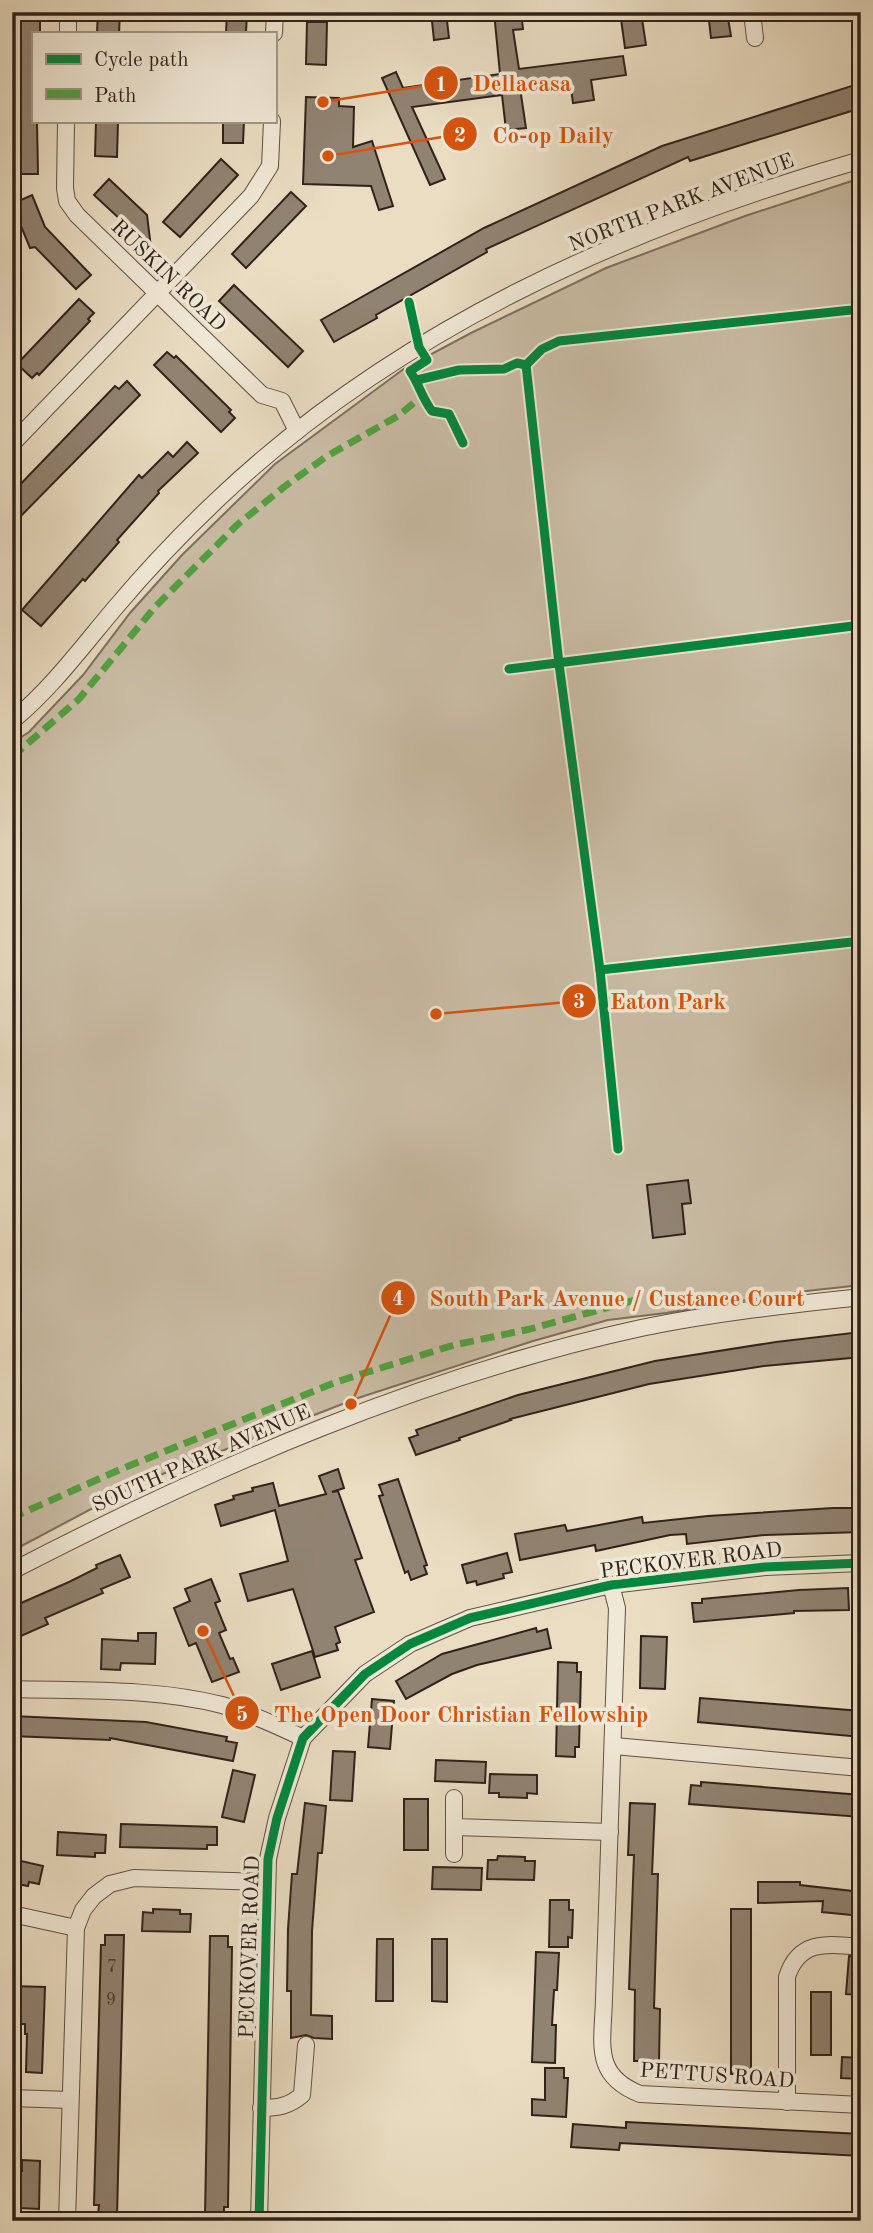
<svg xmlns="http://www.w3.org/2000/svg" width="873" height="2233" font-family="'Old Standard TT',serif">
<rect width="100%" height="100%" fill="#eaddc2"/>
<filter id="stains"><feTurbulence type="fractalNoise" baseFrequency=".00286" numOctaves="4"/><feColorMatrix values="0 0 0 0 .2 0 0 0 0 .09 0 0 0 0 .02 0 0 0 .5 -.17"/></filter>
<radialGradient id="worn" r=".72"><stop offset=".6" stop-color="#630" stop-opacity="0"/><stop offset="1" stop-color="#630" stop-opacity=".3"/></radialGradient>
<path fill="#cabda6" stroke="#7d7060" stroke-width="2" d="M861,178V1285L797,1292L666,1313L608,1320L533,1341L358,1398L142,1482L12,1551V743L29,732L83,675L130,613L182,555L275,464L405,368L471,333L606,268L745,216Z"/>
<g fill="#918372" stroke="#30221b" stroke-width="2">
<path d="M17,12H40V33H33V121H37L38,174H13Z"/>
<path d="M98,12H120L119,33H97Z"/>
<path d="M227,12H247L246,33H226Z"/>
<path d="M431,12H446L449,38L434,40Z"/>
<path d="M494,12H521L523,29L513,30L519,69L623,56L626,75L591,80L594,100L573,103L570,81L520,88L526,128L506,130L502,95L412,107L445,179L430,185L382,78L396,72L403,88L500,74Z"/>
<path d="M620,12H641L646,45L625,48Z"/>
<path d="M708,12H727L731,36L711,38Z"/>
<path d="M307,22H327L326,65L306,64Z"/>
<path d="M861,83V108L690,161L688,157L486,249L487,252L376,315L377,318L334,342L321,320L484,228L662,146Z"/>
<path d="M306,97L339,98V106L354,107L353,147L372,141L393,206L379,210L371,186L303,184Z"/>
<path d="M96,121H118L117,157L95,156Z"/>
<path d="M223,121H244L243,143H223Z"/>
<path d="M221,159L238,175L180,237L163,222Z"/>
<path d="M109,179L147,215L151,248L94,195Z"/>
<path d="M291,192L306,206L246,268L232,254Z"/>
<path d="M32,195L45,227L91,275L76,289L35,247L30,248L12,204Z"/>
<path d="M234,285L303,351L288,367L219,301Z"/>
<path d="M79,299L94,313L88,319L90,321L39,375L37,373L32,378L17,364Z"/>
<path d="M167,352L174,358L176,356L231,410L229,412L235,418L221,432L154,365Z"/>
<path d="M127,381L140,395L12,525V493L115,386L119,389Z"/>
<path d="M187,442L198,453L158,491L159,493L117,540L119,542L85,581L83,579L41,626L22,610L139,475L142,478L168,452L173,457Z"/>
<path d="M688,1180L691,1203L682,1204L685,1234L653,1238L647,1185Z"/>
<path d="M852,1333L853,1339L861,1338V1357L764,1366L649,1384L510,1419L511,1420L459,1438L460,1440L416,1455L409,1438L418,1435L416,1430L518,1395L655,1361L776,1342Z"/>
<path d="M338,1469L344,1488L332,1492L338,1491L362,1558L355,1560L374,1612L335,1627L340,1642L336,1644L338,1650L315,1657L293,1589L248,1601L240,1574L288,1561L275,1510L221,1526L215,1505L234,1499L233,1496L253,1491L252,1488L273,1483L279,1506L326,1494L319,1476Z"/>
<path d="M398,1479L427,1565L424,1566L427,1574L411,1580L408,1571L405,1573L379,1496L383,1495L379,1485Z"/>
<path d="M833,1508H861V1532L765,1535L687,1544L686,1534L670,1535L596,1551L595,1545L520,1560L515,1534L565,1525L567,1531L642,1517L643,1523L708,1516Z"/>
<path d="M507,1553L512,1572L503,1574L504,1578L477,1585L476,1581L467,1583L462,1565Z"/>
<path d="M120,1555L130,1577L101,1589L103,1593L45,1618L48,1624L21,1636L19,1632L12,1635V1607L69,1582L97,1568L96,1565Z"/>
<path d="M211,1579L220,1601L215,1603L226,1630L219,1633L230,1659L233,1658L239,1672L212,1682L196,1643L189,1646L174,1608L190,1601L185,1589Z"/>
<path d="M848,1588L849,1610L794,1611V1613L694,1622L692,1603H702V1599L799,1590Z"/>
<path d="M536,1628L537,1632L547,1629L551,1648L477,1665L452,1674L406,1699L396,1681L442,1654Z"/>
<path d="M138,1633H156L155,1664L121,1663L120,1670L101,1669L102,1639L138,1641Z"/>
<path d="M641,1636L667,1637L665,1689L640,1688Z"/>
<path d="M312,1651L320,1677L281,1690L272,1664Z"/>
<path d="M558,1662L577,1663V1672H581L579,1747H575V1757L556,1756Z"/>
<path d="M700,1698L861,1711V1737L698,1722Z"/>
<path d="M372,1699L394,1701L390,1749L368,1747Z"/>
<path d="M12,1716L146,1722L227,1737L226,1741L237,1743L233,1761L110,1738V1740L12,1736Z"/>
<path d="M333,1751L355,1752L352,1801L330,1800Z"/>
<path d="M436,1760L486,1762L485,1783L435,1781Z"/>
<path d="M233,1770L255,1775L244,1822L222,1817Z"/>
<path d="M490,1774L537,1775V1794L527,1793V1798L499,1797V1793H489Z"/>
<path d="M701,1782L861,1795V1817L689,1804L691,1785L701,1786Z"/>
<rect x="404" y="1799" width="24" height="51"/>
<path d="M305,1803L326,1806L322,1853H318L312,1931L311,2015L332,2016V2039L314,2038L306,2035L291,2038V1991H287L288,1929L292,1874H297Z"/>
<path d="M630,1803L655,1804L652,1874H658L654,2008L660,2009L659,2061H634L635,1990L629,1989L634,1855H628Z"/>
<path d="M121,1824L217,1827V1845H207V1849L120,1847Z"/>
<path d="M58,1832L106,1835L105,1853H95V1857L57,1855Z"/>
<path d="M498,1856L525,1857V1861H535L534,1880L487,1879L488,1860H497Z"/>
<path d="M12,1859L43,1866L39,1884L29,1882L28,1886L12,1883Z"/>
<path d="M433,1867L482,1868L481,1890L432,1889Z"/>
<path d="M758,1882H800V1885L861,1892V1916L822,1912L823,1901L758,1903Z"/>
<path d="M550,1900H569V1910H573L572,1938L568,1937V1947H549Z"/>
<path d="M153,1909L180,1910V1914H191L190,1932L142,1931L143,1912L153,1913Z"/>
<rect x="731" y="1909" width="20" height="165"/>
<path d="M105,1935H124L117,2216L98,2215L99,2205H94L101,1945H105Z"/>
<path d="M210,1936H228V1947H232L228,2207H224V2217H205Z"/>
<path d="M377,1939H393V2001H376Z"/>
<path d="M432,1939H447V2002L432,2001Z"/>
<path d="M536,1952L559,1953L557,1990H554L552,2025H556L555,2063L532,2062Z"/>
<path d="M849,1956L861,1957V1995L846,1994Z"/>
<path d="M12,1986L45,1987L42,2073L26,2072L27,2034H25V2024H21V2005L12,2004Z"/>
<rect x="811" y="1992" width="20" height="63"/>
<path d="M842,2057L861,2058V2079L841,2078Z"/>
<path d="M545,2068H564V2078H568L566,2117L532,2115V2099L545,2100Z"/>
<path d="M626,2122L861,2134V2156L620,2143L619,2150L571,2147L573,2124L626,2128Z"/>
<path d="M22,2160L40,2161L39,2209L20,2208L21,2198H17L18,2171H22Z"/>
</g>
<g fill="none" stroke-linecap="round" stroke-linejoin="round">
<g stroke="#5e5145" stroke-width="18">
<g id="street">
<path d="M752,12L755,38"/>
<path d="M68,33V12"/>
<path d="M274,33L275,12"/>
<path d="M66,121L65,188L67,201L77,215L262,395L282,401L297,431"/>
<path d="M12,444L251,196L270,166L272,121"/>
<path d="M12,721C52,688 82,647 115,608C147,570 181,534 217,500C397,329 625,228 861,160"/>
<path d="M12,1571C211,1468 421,1376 641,1328C713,1313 787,1305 861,1297"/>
<path d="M611,1585L617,1608L604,1999C603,2043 592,2075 640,2094L861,2105"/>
<path d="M12,1689C82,1691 154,1688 222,1705C250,1713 276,1725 303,1738"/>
<path d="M614,1746L861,1768"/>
<path d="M454,1798V1827L610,1832"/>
<path d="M454,1854V1827"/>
<path d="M12,1914L76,1928"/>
<path d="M12,2098L69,2100"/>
<path d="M787,2102V1977C799,1939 828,1944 861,1947"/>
<path d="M261,2108C278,2108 289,2106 302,2095L306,2045"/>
<path d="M67,2221L76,1928L83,1910L94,1896L110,1884L134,1878L265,1882"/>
<path d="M259,2221L268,1859L277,1818L303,1738L365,1674L410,1644L470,1618L611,1585L765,1567L861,1563"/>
</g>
</g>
<use href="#street" stroke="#f1e9d7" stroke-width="16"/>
<g stroke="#52a240" stroke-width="7" stroke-dasharray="14 7" stroke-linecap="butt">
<path d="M12,757L79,699L155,607L237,525L284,487L327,456L398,416L421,397"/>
<path d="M12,1521L20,1514L119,1470L339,1381L454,1345L530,1329L635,1300"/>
</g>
<g stroke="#f1e9d7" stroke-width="13">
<g id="cycleway">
<path d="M409,302L419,347L427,360L410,371C419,384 422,398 432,411L449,414L463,443"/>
<path d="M417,380L459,370L504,369L517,363L526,365"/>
<path d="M509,669L861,625"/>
<path d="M600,970L861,941"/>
<path d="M618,1149L600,970L559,664L526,365L542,349L559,341L861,309"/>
<path d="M259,2221L268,1859L277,1818L303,1738L365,1674L410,1644L470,1618L611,1585L765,1567L861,1563"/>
</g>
</g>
<use href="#cycleway" stroke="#00873e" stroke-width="9"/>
</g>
<g text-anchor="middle" stroke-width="7" stroke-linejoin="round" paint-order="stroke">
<g font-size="18" fill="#483a31">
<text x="112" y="1972">7</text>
<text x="111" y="2005">9</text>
</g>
<g font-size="21" fill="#30221b" stroke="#f1e9d7">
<text transform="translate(681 202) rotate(-21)" y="7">NORTH PARK AVENUE</text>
<text transform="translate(169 275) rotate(44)" y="7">RUSKIN ROAD</text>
<text transform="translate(201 1458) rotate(-24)" y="7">SOUTH PARK AVENUE</text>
<text transform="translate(691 1560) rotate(-7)" y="7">PECKOVER ROAD</text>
<text transform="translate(249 1947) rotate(-88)" y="7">PECKOVER ROAD</text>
<text transform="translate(717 2075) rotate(4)" y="7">PETTUS ROAD</text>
</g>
</g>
<path fill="none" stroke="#d6540e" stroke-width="2.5" d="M323 102L441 83M328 156L460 134M436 1014L579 1001M351 1404L398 1298M203 1631L242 1713"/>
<g fill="#d6540e" stroke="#f1e9d7" stroke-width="2.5">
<circle cx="323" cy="102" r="7"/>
<circle cx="328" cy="156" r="7"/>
<circle cx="436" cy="1014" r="7"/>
<circle cx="351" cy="1404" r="7"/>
<circle cx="203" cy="1631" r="7"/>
<circle cx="441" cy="83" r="18"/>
<circle cx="460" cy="134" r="18"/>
<circle cx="579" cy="1001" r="18"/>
<circle cx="398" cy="1298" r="18"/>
<circle cx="242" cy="1713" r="18"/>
</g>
<g font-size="21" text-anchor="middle" font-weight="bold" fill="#fff">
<text x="441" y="91">1</text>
<text x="460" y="142">2</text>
<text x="579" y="1008">3</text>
<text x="398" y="1305">4</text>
<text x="242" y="1721">5</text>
</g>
<g font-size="23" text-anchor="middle" font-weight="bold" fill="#d6540e" stroke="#f1e9d7" stroke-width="7" stroke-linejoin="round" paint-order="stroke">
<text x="522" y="91">Dellacasa</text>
<text x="553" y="143">Co-op Daily</text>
<text x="668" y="1009">Eaton Park</text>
<text x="617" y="1306">South Park Avenue / Custance Court</text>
<text x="461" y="1722">The Open Door Christian Fellowship</text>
</g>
<rect width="873" height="2233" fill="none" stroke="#eaddc2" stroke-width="42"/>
<rect x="14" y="14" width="845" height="2205" fill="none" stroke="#30221b" stroke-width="3.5"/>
<rect x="21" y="21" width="831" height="2191" fill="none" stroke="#30221b" stroke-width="2"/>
<rect x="32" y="32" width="245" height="91" fill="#f1e9d7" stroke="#a4998c" stroke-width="2"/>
<rect x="46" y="54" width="35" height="10" fill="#00873e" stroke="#a4998c" stroke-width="2"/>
<text x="94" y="66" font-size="21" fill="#30221b">Cycle path</text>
<rect x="46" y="89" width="35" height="10" fill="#52a240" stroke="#a4998c" stroke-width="2"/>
<text x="94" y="102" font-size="21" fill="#30221b">Path</text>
<rect width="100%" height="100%" filter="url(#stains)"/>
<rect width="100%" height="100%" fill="url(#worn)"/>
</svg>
